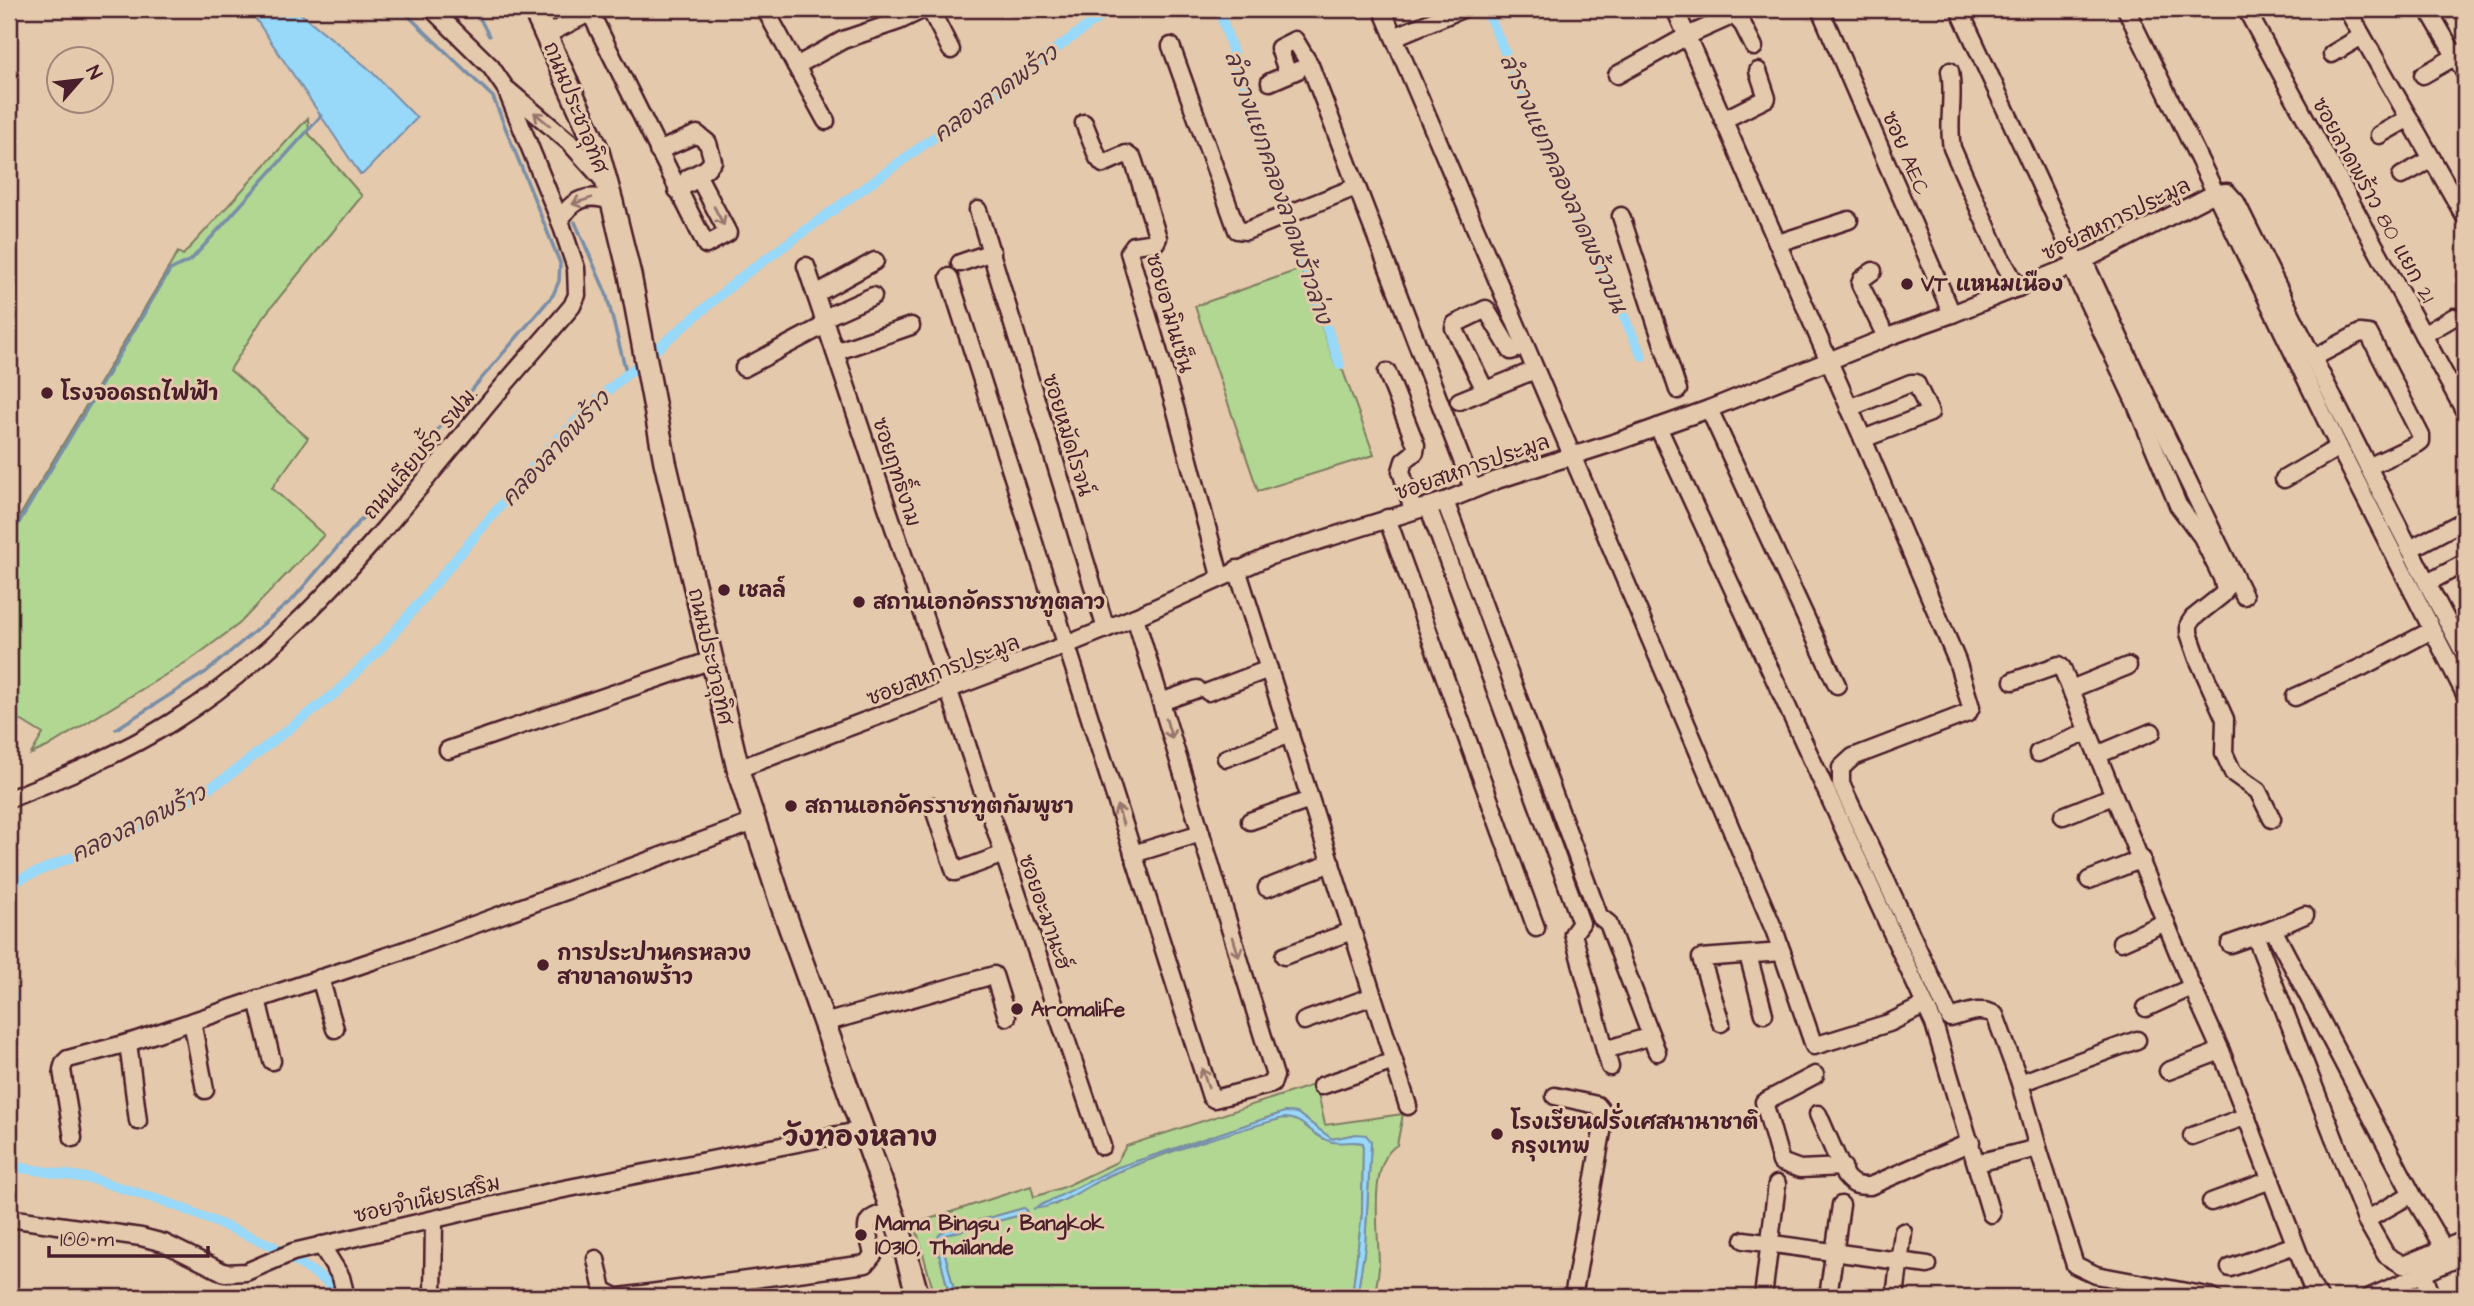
<svg xmlns="http://www.w3.org/2000/svg" width="2474" height="1306" font-family="'Architects Daughter','Playpen Sans Thai',sans-serif">
<rect width="100%" height="100%" fill="#e4c9ac"/>
<filter id="ink" filterUnits="userSpaceOnUse"><feTurbulence type="fractalNoise" baseFrequency=".0143" numOctaves="2"/><feDisplacementMap in="SourceGraphic" scale="14" xChannelSelector="R" yChannelSelector="G"/><feConvolveMatrix kernelMatrix="1 2 1 2 8 2 1 2 1" color-interpolation-filters="sRGB"/></filter>
<g filter="url(#ink)">
<g fill="#b1d793" stroke="#7e7b5f" stroke-width="2">
<path d="M308,118L309,134L362,196L264,316L230,370L308,438L272,488L324,535L239,624L193,658L47,747L31,754L43,734L9,713V534L178,252L183,255Z"/>
<path d="M1301,269L1336,366L1343,371L1374,455L1258,491L1195,306Z"/>
<path d="M1316,1084L1325,1125L1403,1114L1397,1145C1367,1163 1379,1234 1379,1265C1379,1275 1376,1287 1374,1297H1357L1365,1246L1371,1141L1357,1134L1332,1139L1297,1113L1285,1112L1116,1168L1054,1205L1110,1175L1138,1164L1215,1136L1283,1118C1304,1118 1307,1131 1323,1138C1336,1144 1350,1140 1363,1143L1362,1213L1352,1297H956L941,1239L944,1235L1024,1214L1027,1212L1024,1208L946,1230L936,1242L950,1297H935L917,1232V1223L1031,1186L1034,1197L1064,1187L1117,1162L1126,1146Z"/>
</g>
<g fill="#98d8f9" stroke="#798ea7" stroke-width="2">
<path d="M249,9H295L368,68L417,118L363,174H360Z"/>
<path d="M1285,1112L1297,1113L1332,1139L1357,1134L1366,1135L1371,1141L1365,1246L1357,1297H1352L1362,1213L1363,1143C1352,1140 1340,1145 1329,1141C1310,1135 1305,1118 1283,1118C1225,1134 1167,1151 1112,1174C1087,1185 1062,1207 1033,1209L1116,1168Z"/>
<path d="M1024,1208L1027,1210L1024,1214L945,1235L941,1239L956,1297H950L936,1242L939,1235L946,1230Z"/>
</g>
<g fill="none" stroke-linecap="round" stroke-linejoin="round">
<g stroke="#798ea7" stroke-width="3.5">
<path d="M475,9L489,36"/>
<path d="M575,222L606,293L627,375"/>
<path d="M9,539L170,270L191,260L321,116"/>
<path d="M116,729L206,672L293,599L553,295L559,281L560,263L493,97L401,9"/>
</g>
<g stroke="#98d8f9" stroke-width="10">
<path d="M1219,9L1269,165L1340,365"/>
<path d="M1486,9L1560,178L1642,356"/>
<path d="M9,884L119,837L172,810L224,779L337,692L382,647L548,449L605,393L744,275L1111,9"/>
<path d="M9,974C13,1000 14,1023 9,1049"/>
<path d="M9,1166L93,1179L172,1204L271,1245L331,1284L333,1297"/>
</g>
<g stroke="#4a1f2b" stroke-width="21">
<g id="minor">
<path d="M765,9L826,121"/>
<path d="M930,9L951,50"/>
<path d="M1382,9L1775,932L1814,1046L1889,1023L1925,1005"/>
<path d="M1675,9L1863,439L1957,661L1971,707L1968,713L1853,757L1841,768V784L1950,1018C1965,1014 1982,1006 1995,1015L2020,1083L2038,1148L2075,1265L2096,1275L2213,1297"/>
<path d="M1820,9L1952,314"/>
<path d="M1959,9L2077,264"/>
<path d="M2126,9L2339,447L2465,694"/>
<path d="M2246,9L2465,412"/>
<path d="M2347,9L2465,217"/>
<path d="M2428,9L2465,73"/>
<path d="M590,12L706,245L728,233L699,178L677,190"/>
<path d="M546,35L597,9"/>
<path d="M1394,37L1462,9"/>
<path d="M1171,46L1237,230L1246,231L1356,187"/>
<path d="M2332,54L2362,36"/>
<path d="M796,66L843,40L899,21L924,9"/>
<path d="M1950,71C1955,99 1947,120 1952,148L2000,256L2018,288"/>
<path d="M1288,74L1279,48L1295,40L1310,65L1473,489"/>
<path d="M1617,75L1687,36L1734,15L1743,25L1754,47"/>
<path d="M2423,75L2463,52"/>
<path d="M1270,82L1298,70"/>
<path d="M508,90L569,142L606,183"/>
<path d="M1723,120L1767,98L1758,71"/>
<path d="M1084,123L1098,158L1103,164L1126,154L1133,159L1158,238L1156,242L1134,245L1129,252L1176,411L1220,576"/>
<path d="M2379,135L2409,118"/>
<path d="M658,151L697,134L708,143L713,161L706,169L688,178"/>
<path d="M2401,176L2432,159"/>
<path d="M978,210L1106,629"/>
<path d="M1621,216L1678,390"/>
<path d="M560,221C571,199 589,192 612,202"/>
<path d="M1778,243L1849,220"/>
<path d="M2084,261L2136,374L2244,596"/>
<path d="M960,263L992,252"/>
<path d="M806,266L1102,1146"/>
<path d="M2071,266L2134,400L2178,505L2202,537L2222,578L2225,590L2222,595L2193,618L2189,624V633L2198,659L2225,719L2224,753L2233,773L2258,791L2272,819"/>
<path d="M1873,271L1862,279L1860,284L1886,337"/>
<path d="M949,277L1211,1097L1214,1099L1272,1084L1275,1076L1135,617"/>
<path d="M816,294L875,261"/>
<path d="M824,318L873,296"/>
<path d="M2423,335L2454,317"/>
<path d="M835,352L911,326"/>
<path d="M2313,358L2368,467"/>
<path d="M744,368L825,325"/>
<path d="M1387,372L1416,445L1415,452L1404,461L1401,471L1413,510"/>
<path d="M1485,390L1454,328L1455,324L1486,309L1511,351L1525,346"/>
<path d="M1459,401L1535,370"/>
<path d="M1849,408L1911,383H1916L1930,413L1863,439"/>
<path d="M1709,409L1837,685"/>
<path d="M1658,427L1934,1024L1991,1214"/>
<path d="M2284,479L2339,447"/>
<path d="M1445,501L1599,916L1608,923L1657,1052"/>
<path d="M1428,506L1581,923L1573,934L1610,1067"/>
<path d="M1387,518L1536,928"/>
<path d="M2410,549L2427,583L2465,563"/>
<path d="M1237,569L1408,1106"/>
<path d="M2427,583L2465,655"/>
<path d="M2013,681L2059,665L2062,668L2192,987L2221,1051L2311,1285L2319,1297"/>
<path d="M2071,689L2128,666"/>
<path d="M1208,692L1269,669"/>
<path d="M2295,697L2362,667L2432,630"/>
<path d="M1161,702L1197,689"/>
<path d="M448,750L712,660"/>
<path d="M2038,753L2088,732"/>
<path d="M2097,755L2152,732"/>
<path d="M1226,758L1290,734"/>
<path d="M738,769L1066,645L1135,617L1270,556L1445,501L1497,480L1619,441L1709,409L1893,335L1952,314L2077,264L2215,193L2227,192L2236,202L2313,358L2360,333L2369,334L2421,436V441L2417,444L2368,467L2410,549L2465,520"/>
<path d="M9,799C64,777 121,754 172,722C297,644 386,527 479,415C509,378 541,343 572,306L577,295L576,268L560,221L506,89L491,67L432,9"/>
<path d="M933,806L955,872L1004,854"/>
<path d="M2063,816L2113,796"/>
<path d="M1250,821L1310,800"/>
<path d="M1133,854L1201,833"/>
<path d="M2089,880L2142,859"/>
<path d="M1267,888L1331,863"/>
<path d="M2273,929L2305,915"/>
<path d="M2255,935L2366,1220L2386,1255L2403,1265L2465,1240"/>
<path d="M2121,942L2166,922"/>
<path d="M2230,944L2273,929L2412,1194L2443,1247"/>
<path d="M1748,955L1764,1014"/>
<path d="M1284,956L1352,931"/>
<path d="M320,978L335,1029"/>
<path d="M257,999L272,1061"/>
<path d="M2146,1008L2192,987"/>
<path d="M192,1021L205,1090"/>
<path d="M1304,1021L1373,996"/>
<path d="M824,1023L994,975L1007,1017"/>
<path d="M1721,1023L1701,958L1782,952"/>
<path d="M128,1043L138,1121"/>
<path d="M1605,1050L1651,1036"/>
<path d="M2168,1071L2221,1051"/>
<path d="M1815,1075L1764,1102L1781,1162L1800,1169L1843,1167"/>
<path d="M2020,1083L2137,1040"/>
<path d="M1321,1086L1394,1061"/>
<path d="M1555,1096L1597,1105L1605,1115L1573,1297"/>
<path d="M1818,1114L1845,1176C1853,1186 1858,1186 1870,1186L1971,1142"/>
<path d="M2192,1136L2247,1116"/>
<path d="M73,1138L62,1070L64,1063L68,1059L128,1043L408,949L754,822"/>
<path d="M1977,1163L2038,1148"/>
<path d="M2211,1202L2271,1180"/>
<path d="M9,1218L141,1237L164,1243L225,1273L246,1272L293,1252L559,1190L863,1130"/>
<path d="M2366,1220L2412,1194"/>
<path d="M1744,1240L1928,1265"/>
<path d="M321,1245L341,1277L346,1297"/>
<path d="M596,1259L603,1290L616,1297"/>
<path d="M2230,1268L2295,1245"/>
<path d="M2423,1273L2432,1297"/>
<path d="M433,1297L434,1220"/>
<path d="M620,1297L866,1264L873,1255C867,1225 857,1220 892,1211"/>
<path d="M1763,1297L1777,1184"/>
<path d="M1828,1297L1841,1205"/>
<path d="M1895,1297L1903,1232"/>
<path d="M2370,1297L2465,1255"/>
</g>
</g>
<g stroke="#4a1f2b" stroke-width="26">
<path id="major" d="M534,9L597,148L612,202L630,275L665,462L740,777L782,906L902,1239L918,1297"/>
</g>
<use href="#minor" stroke="#e4c9ac" stroke-width="16"/>
<use href="#major" stroke="#e4c9ac" stroke-width="21"/>
</g>
<defs><path id="oneway-shaft" d="M-6 0H5M1.5-3L5.5 0L1.5 3" fill="none" stroke-width="1.6" stroke-linecap="round" stroke-linejoin="round" transform="scale(1.75)"/></defs>
<g stroke="#97746c">
<use href="#oneway-shaft" transform="translate(542 119) rotate(-140)"/>
<use href="#oneway-shaft" transform="translate(582 201) rotate(162)"/>
<use href="#oneway-shaft" transform="translate(719 216) rotate(62)"/>
<use href="#oneway-shaft" transform="translate(1169 729) rotate(73)"/>
<use href="#oneway-shaft" transform="translate(1120 815) rotate(-108)"/>
<use href="#oneway-shaft" transform="translate(1236 947) rotate(73)"/>
<use href="#oneway-shaft" transform="translate(1205 1078) rotate(-108)"/>
</g>
</g>
<g fill="#4a1f2b" stroke="#e4c9ac" stroke-width="2.5">
<circle cx="1907" cy="284" r="7"/>
<circle cx="47" cy="393" r="7"/>
<circle cx="724" cy="590" r="7"/>
<circle cx="859" cy="602" r="7"/>
<circle cx="791" cy="806" r="7"/>
<circle cx="543" cy="965" r="7"/>
<circle cx="1017" cy="1009" r="7"/>
<circle cx="1497" cy="1134" r="7"/>
<circle cx="861" cy="1235" r="7"/>
</g>
<g text-anchor="middle" stroke-width="6" stroke-linejoin="round" paint-order="stroke">
<g font-size="21" fill="#4a1f2b" stroke="#e4c9ac">
<text transform="translate(576 107) rotate(68)" y="7">ถนนประชาอุทิศ</text>
<text transform="translate(1906 153) rotate(67)" y="7">ซอย AEC</text>
<text transform="translate(2374 200) rotate(61)" y="7">ซอยลาดพร้าว 80 แยก 21</text>
<text transform="translate(2116 219) rotate(-26)" y="7">ซอยสหการประมูล</text>
<text transform="translate(1170 313) rotate(74)" y="7">ซอยอามินเซ็น</text>
<text transform="translate(1068 435) rotate(73)" y="7">ซอยหมัดโรจน์</text>
<text transform="translate(420 453) rotate(-50)" y="7">ถนนเลียบรั้ว รฟม.</text>
<text transform="translate(1472 467) rotate(-19)" y="7">ซอยสหการประมูล</text>
<text transform="translate(897 472) rotate(72)" y="7">ซอยฤทธิ์งาม</text>
<text transform="translate(711 656) rotate(77)" y="7">ถนนประชาอุทิศ</text>
<text transform="translate(943 670) rotate(-21)" y="7">ซอยสหการประมูล</text>
<text transform="translate(1045 912) rotate(71)" y="7">ซอยอะมานะฮ์</text>
<text transform="translate(427 1199) rotate(-13)" y="7">ซอยจำเนียรเสริม</text>
</g>
<g font-size="21" font-weight="bold" fill="#4a1f2b" stroke="#e4c9ac" text-anchor="start">
<text x="1921" y="291">VT แหนมเนือง</text>
<text x="61" y="400">โรงจอดรถไฟฟ้า</text>
<text x="738" y="597">เชลล์</text>
<text x="873" y="609">สถานเอกอัครราชทูตลาว</text>
<text x="805" y="813">สถานเอกอัครราชทูตกัมพูชา</text>
<text x="557" y="960">การประปานครหลวง<tspan x="557" dy="24">สาขาลาดพร้าว</tspan></text>
<text x="1031" y="1016">Aromalife</text>
<text x="1511" y="1129">โรงเรียนฝรั่งเศสนานาชาติ<tspan x="1511" dy="24">กรุงเทพ</tspan></text>
<text x="875" y="1230">Mama Bingsu , Bangkok<tspan x="875" dy="24">10310, Thaïlande</tspan></text>
</g>
<g font-size="23" font-style="italic" fill="#523240" stroke="#e4c9ac">
<text transform="translate(995 93) rotate(-36)" y="8">คลองลาดพร้าว</text>
<text transform="translate(1564 183) rotate(66)" y="8">ลำรางแยกคลองลาดพร้าวบน</text>
<text transform="translate(1279 187) rotate(71)" y="8">ลำรางแยกคลองลาดพร้าวล่าง</text>
<text transform="translate(555 448) rotate(-47)" y="8">คลองลาดพร้าว</text>
<text transform="translate(138 823) rotate(-26)" y="8">คลองลาดพร้าว</text>
</g>
<g font-size="28" font-weight="bold" fill="#4a1f2b" stroke="#e4c9ac">
<text x="860" y="1146">วังทองหลาง</text>
</g>
</g>
<rect width="2474" height="1306" fill="none" stroke="#e4c9ac" stroke-width="35"/>
<rect x="18" y="18" width="2439" height="1271" fill="none" stroke="#4a1f2b" stroke-width="2.5" filter="url(#ink)"/>
<g transform="translate(80 80) rotate(62)"><circle r="33" fill="#e4c9ac" stroke="#a68578" stroke-width="2"/>
<path d="M0-5L12 26L0 18L-12 26Z" fill="#4a1f2b"/>
<text y="-10" font-size="19" font-weight="bold" text-anchor="middle" fill="#4a1f2b">N</text>
</g>
<path d="M49 1246v10h159v-10" fill="none" stroke="#4a1f2b" stroke-width="3.5"/>
<text x="60" y="1246" font-size="21" fill="#4a1f2b" stroke="#e4c9ac" stroke-width="5" paint-order="stroke">100 m</text>
</svg>
